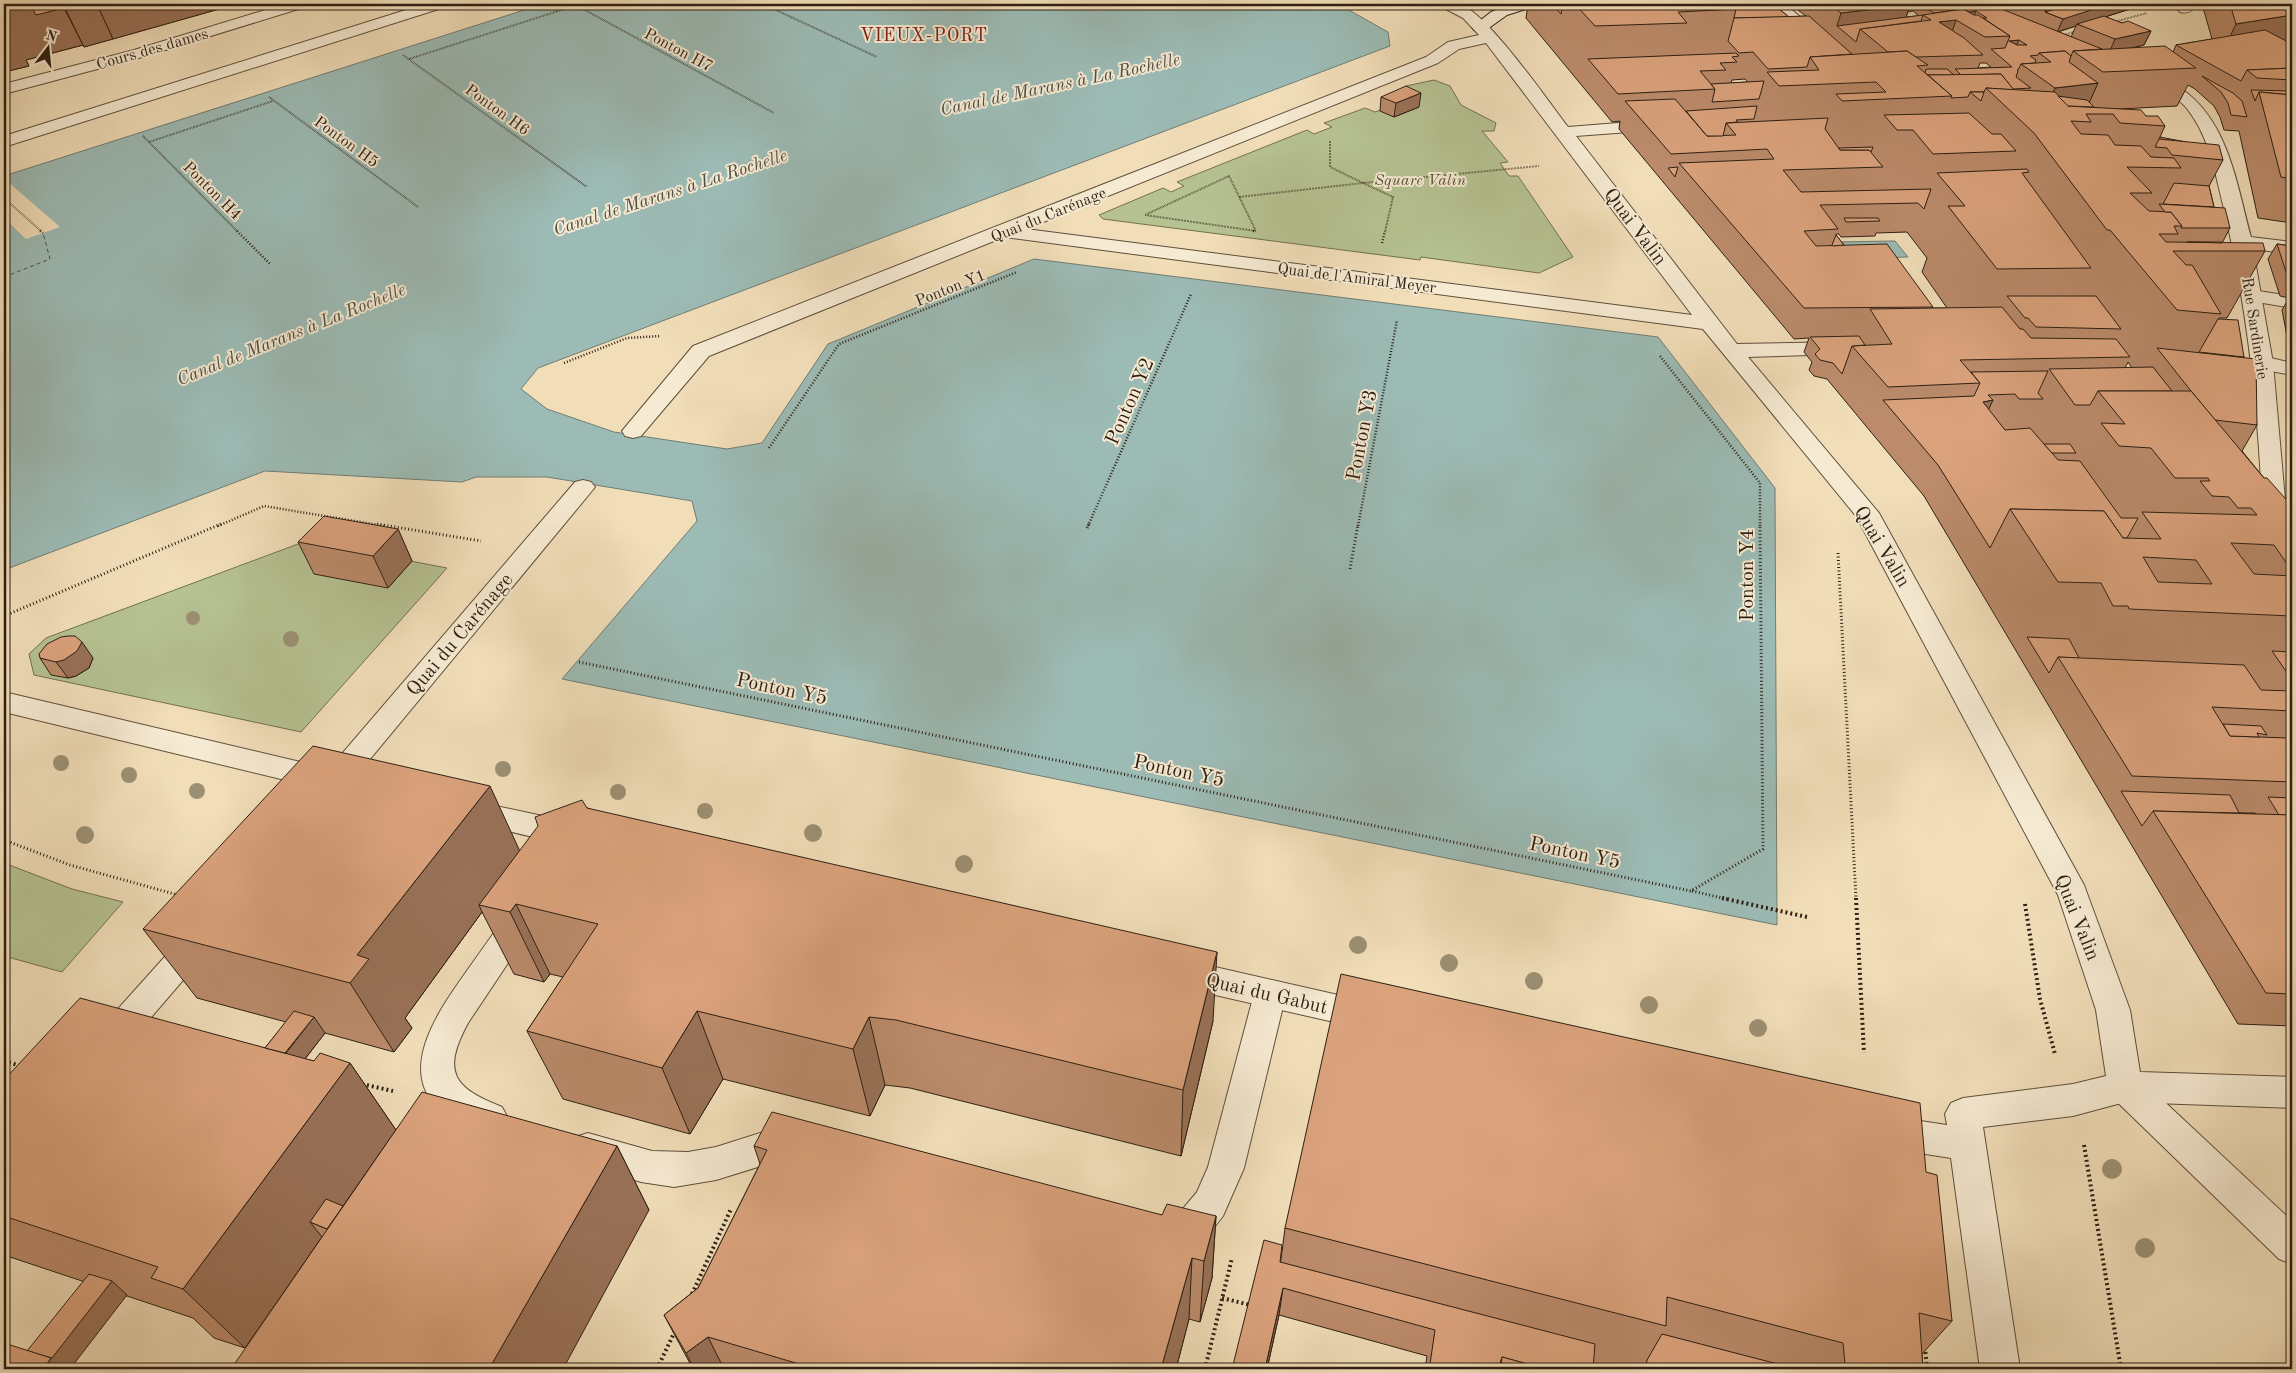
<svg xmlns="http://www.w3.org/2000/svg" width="2296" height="1373" font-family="'Old Standard TT',serif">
<rect width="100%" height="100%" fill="#f1deb9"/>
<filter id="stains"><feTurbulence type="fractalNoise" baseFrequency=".004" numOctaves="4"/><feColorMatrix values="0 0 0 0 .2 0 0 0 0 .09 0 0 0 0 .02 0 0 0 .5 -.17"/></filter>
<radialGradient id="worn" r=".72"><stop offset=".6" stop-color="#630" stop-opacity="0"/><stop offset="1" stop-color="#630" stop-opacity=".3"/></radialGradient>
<g fill="#b6c292" stroke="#727052">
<path d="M1434,80L1450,86L1461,105L1496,123L1494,131H1482L1508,162L1500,163L1509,176H1518L1573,257L1539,273L1421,257L1420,260L1103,219L1099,215L1163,188L1171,192L1184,186L1177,182L1307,130L1314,134L1332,127L1324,123L1365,108L1375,112L1399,103L1393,95L1406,86Z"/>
<path d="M306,541L447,568L301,732L34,675L29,654L46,638Z"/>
<path d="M4,863L72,889L123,902L62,972L4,956Z"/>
</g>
<g fill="#9cbbb5" stroke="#707d74">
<path d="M543,4H1327L1347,9L1388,32L1390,46L538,368L521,389L547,409L614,432L727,449L762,443L828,344L1034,259L1658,337L1775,488L1777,925L562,679L697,521L692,501L547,477H476L462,482L265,471L4,570V176Z"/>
<path d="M1895,241L1908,257L1845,259L1833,242Z"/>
</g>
<path fill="#f1deb9" d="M7,181L60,227L26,239L4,218V182Z"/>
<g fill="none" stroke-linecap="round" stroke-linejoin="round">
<path stroke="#4e4e44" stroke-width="1" stroke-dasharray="4 3" stroke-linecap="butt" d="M4,277L50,259L43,233"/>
<g stroke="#5e4f3c" stroke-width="2">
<g id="lane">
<path d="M2252,290L2292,296V308L2245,300L2242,296L2245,292Z"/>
<path d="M2262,356L2292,363V375L2254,368L2251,363L2254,358Z"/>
<path d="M4,692L326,768L336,771L341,779L336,787L326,790L4,712Z"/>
<path d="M522,905L533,909L538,918L468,1023C441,1073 454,1088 502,1107L508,1118L502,1129L490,1134C472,1127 450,1120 436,1106C396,1064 446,1001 471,965C484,947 497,928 511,909Z"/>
<path d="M1270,980L1282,984L1286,994L1244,1168L1223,1216L1205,1239L1171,1249L1158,1244L1152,1231L1158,1218L1181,1211L1197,1192L1208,1167L1254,994L1258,984Z"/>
<path d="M2125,1072L2137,1076L2292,1221V1264L2279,1259L2113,1098L2108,1087L2113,1076Z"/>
<path d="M785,1125L803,1129L808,1141L803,1153L716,1180L674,1187L641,1182L575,1161L570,1149L575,1137L588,1133L652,1151L688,1152L716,1147Z"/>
</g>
</g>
<g stroke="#5e4f3c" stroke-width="2">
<g id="street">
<path d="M285,4H308L305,7L146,56L4,94V84L134,50Z"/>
<path d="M425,4H448L445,7L4,147V136Z"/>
<path d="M1440,4C1445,4 1453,2 1459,4C1487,12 1547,100 1568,127L1656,120L1662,121L1665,125L1662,129L1656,130L1576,136L1737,344L1843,342L1851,343L1854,348L1851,353L1843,354L1748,357L1879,513L2084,885L2130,1010L2140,1072L2292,1077V1108L2125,1102L2073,1116L1983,1127L2020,1369H1980L1951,1158L1887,1148L1874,1143L1869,1132L1874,1121L1887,1116L1947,1125L1945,1114L1951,1103L1963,1098L2073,1084L2106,1076L2096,1010L2058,895L1856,516L1703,329L1004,237L709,356L641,436L633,438L625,436L622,431L693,346L1426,57L1448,42L1479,35L1463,18L1442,7ZM1486,43L1692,315L1026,229L1438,63L1459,49Z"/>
<path d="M1769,4H1785L1827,40L1825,43H1813Z"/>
<path d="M2182,4H2198C2193,11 2188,14 2180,12L2177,9Z"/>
<path d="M2150,72C2159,74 2166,79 2174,84C2228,115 2236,182 2251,237L2292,242V254L2253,249L2273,363L2287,523L2284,528L2275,531L2266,528L2263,523C2259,416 2248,308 2223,205C2215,172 2209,137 2188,110C2178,96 2158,89 2144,81L2142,77L2144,73Z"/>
<path d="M583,480L591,482L595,487L591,492L342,793L332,796L322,793L317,785L322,777L575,482Z"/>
<path d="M468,800L575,823L586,827L590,835L586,843L575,847L457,819L453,811L457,803Z"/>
<path d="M198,928L209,932L214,941L209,950L123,1050L111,1055L99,1050L94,1040L99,1030L187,932Z"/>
<path d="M1180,959L1369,1002L1381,1006L1386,1016L1381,1026L1369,1030L1180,987L1168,983L1164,973L1168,963Z"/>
</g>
</g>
<g stroke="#2d1f13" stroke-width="2">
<path id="secondary" d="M1510,4H1535L1532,7L1507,15L1486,30H1474L1472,27L1491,12Z"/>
</g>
<g stroke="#2d1f13" stroke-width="2" stroke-dasharray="0.5 1" stroke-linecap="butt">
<path d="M574,4L774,113"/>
<path d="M763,4L877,57"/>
<path d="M2114,22L2147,13"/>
<path d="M2061,36L2077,31"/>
<path d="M403,55L587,187"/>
<path d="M409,59L580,4"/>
<path d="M269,97L418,207"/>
<path d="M143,136L238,232"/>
<path d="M1330,141V167L1363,183L1539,166"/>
<path d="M149,142L273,101"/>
<path d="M1229,176L1256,231L1145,215Z"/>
<path d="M1239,197L1363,183L1393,197L1385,232"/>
<path d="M4,198L42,232"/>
</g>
<g stroke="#2d1f13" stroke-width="2.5" stroke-dasharray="1 2" stroke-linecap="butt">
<path d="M40,231L43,233"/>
<path d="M237,231L270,264"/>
<path d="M1253,231H1256"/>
<path d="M1382,243L1385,231"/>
<path d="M1660,356L1760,483V526"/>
<path d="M564,363L627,338L661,336"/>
<path d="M769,448L839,344L1017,272"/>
<path d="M218,526L264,506L385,526"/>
<path d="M1088,526L1191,294"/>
<path d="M1358,526L1397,320"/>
</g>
<g stroke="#2d1f13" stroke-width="3" stroke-dasharray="1 2.5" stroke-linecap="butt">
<path d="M377,524L481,541"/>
<path d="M1087,528L1089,524"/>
<path d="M1838,553L1856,899"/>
<path d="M1350,569L1358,524"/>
<path d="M4,616L221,524"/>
<path d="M579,662L1691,891L1763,849L1760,524"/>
<path d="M4,840L70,865L178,895"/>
<path d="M1692,891L1727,899"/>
</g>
<g stroke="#2d1f13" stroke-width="4" stroke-dasharray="2 3" stroke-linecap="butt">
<path d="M1722,898L1807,917"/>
<path d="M1856,898L1864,1053"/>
<path d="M2025,904L2040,999L2055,1054"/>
<path d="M4,1061L21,1066"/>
<path d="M362,1084L393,1091"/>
<path d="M2084,1145L2121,1369"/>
<path d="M692,1294L731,1209"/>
<path d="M1222,1298L1250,1305"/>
<path d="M1925,1347L1927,1369"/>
<path d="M657,1369L675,1331"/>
<path d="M1205,1369L1232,1258"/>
</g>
<use href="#lane" fill="#f6ead2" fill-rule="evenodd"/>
<use href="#street" fill="#f6ead2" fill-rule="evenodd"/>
<use href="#secondary" fill="#f6ead2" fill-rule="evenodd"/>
</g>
<g fill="#9c9073">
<circle cx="193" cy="618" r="7"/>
<circle cx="291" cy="639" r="8"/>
<circle cx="61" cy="763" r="8"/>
<circle cx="503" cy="769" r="8"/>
<circle cx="129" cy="775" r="8"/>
<circle cx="197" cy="791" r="8"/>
<circle cx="618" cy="792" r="8"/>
<circle cx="705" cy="811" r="8"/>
<circle cx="813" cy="833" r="9"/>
<circle cx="85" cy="835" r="9"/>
<circle cx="964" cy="864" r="9"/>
<circle cx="1358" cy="945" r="9"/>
<circle cx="1449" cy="963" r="9"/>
<circle cx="1534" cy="981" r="9"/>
<circle cx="1649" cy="1005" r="9"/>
<circle cx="1758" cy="1028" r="9"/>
<circle cx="2112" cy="1169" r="10"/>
<circle cx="2145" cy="1248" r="10"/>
</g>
<g fill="#bb8b6b" stroke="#2d1f13" fill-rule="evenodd">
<path d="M4,4H237L84,47L81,43L83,45L26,60L29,66L4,72Z"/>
<path d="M1528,4H1773L1789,17L1806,16L1790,4H2146L2105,17L2122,23L2151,31L2144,45L2132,48L2173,52L2176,45L2212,39L2202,4H2292V223L2258,218L2239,131L2224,130L2220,117L2214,106L2195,89L2188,85L2177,106L2119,109L2146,116L2165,126L2160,137L2223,160L2209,186L2214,207L2230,228L2222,243L2265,251L2227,318H2219L2218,319L2244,357L2257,425L2242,451L2264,478L2292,506V1026L2238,1024L1924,496L1827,379L1814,376L1809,370L1812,362L1804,352L1809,338L1794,339L1619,129L1620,121L1612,122L1526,18ZM1913,11L1917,14V16L1906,17L1908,12ZM2076,26L2071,37L2058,32ZM1980,63H1986L1991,67L1978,68ZM1745,79L1748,82L1731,83L1732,80ZM1907,232L1927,258L1922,272L1947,308H1932L1844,245L1836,235V234H1839L1841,237L1875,236L1876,233ZM2128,362L2132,368H2125ZM2239,813H2255L2256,814Z"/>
<path d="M1381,97L1419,107L1394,117L1380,111Z"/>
<path d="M2277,244L2292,246V362L2282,310L2289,298L2280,296L2268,259Z"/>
<path d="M398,529L412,561L388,588L314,574L298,542Z"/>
<path d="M40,658H93L89,668L76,676L68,678L51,675Z"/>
<path d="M587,808L1213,1021L1181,1156L910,1088L885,1085L870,1116L723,1079L690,1134L563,1099L527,1031L563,977L550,974L544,982L514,974L482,912L405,1018L412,1028L394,1052L325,1033L305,1059L314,1061L350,1063L396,1130L617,1146L649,1210L322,1237L245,1348L214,1338L193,1318L4,1255V1080L265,1048L286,1022L197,998L143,929L520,851Z"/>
<path d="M754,1146L1162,1215L1216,1216L1212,1278L1200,1322L1189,1319L1176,1369H693L664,1315L698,1288L760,1164Z"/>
<path d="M1926,1172L1952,1321L1922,1354L1923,1369H1425L1427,1356L1279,1315L1267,1369L1285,1228Z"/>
</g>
<g fill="#997157" stroke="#2d1f13">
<path d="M4,4H30L64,8L83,45L26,60L29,66L4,72Z"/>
<path d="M63,4H97L113,39L84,47Z"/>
<path d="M97,4H237L113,39Z"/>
<path d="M2048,4H2146L2079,25L2077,24L2076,26L2057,32L2063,19L2045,12Z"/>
<path d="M1910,5L1904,23L1860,29L1837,26L1841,13Z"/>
<path d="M1976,11L1971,25L1967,13Z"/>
<path d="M2292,15V49L2218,62L2236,24Z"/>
<path d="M1956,20L1947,47L1939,22Z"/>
<path d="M2151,31L2144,45L2109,53L2115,39Z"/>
<path d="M2019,40L2013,53L2009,41Z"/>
<path d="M2098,83L2086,110L2047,105L2055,88Z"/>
<path d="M1421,93L1419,107L1394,117L1396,103Z"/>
<path d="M1993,400L1978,432L1983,402Z"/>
<path d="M398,529L412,561L388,588L373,556Z"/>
<path d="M82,642L93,658L89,668L76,676L68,678L56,662Z"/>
<path d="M490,786L523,858L479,905L482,912L405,1018L412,1028L394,1052L350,983L357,955Z"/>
<path d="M516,904L550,974L544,982L510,912Z"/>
<path d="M1217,952L1213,1021L1181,1156L1183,1090Z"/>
<path d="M697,1011L723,1079L690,1134L662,1068Z"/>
<path d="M314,1017L325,1033L271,1103L259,1088Z"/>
<path d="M869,1017L885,1085L870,1116L853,1049Z"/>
<path d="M350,1063L396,1130L327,1229L310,1222L322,1237L245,1348L183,1289Z"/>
<path d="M617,1146L649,1210L563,1369H489Z"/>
<path d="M1216,1216L1212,1278L1200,1322L1204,1261Z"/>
<path d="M1192,1258L1189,1319L1176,1369H1161Z"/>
<path d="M112,1281L127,1295L70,1369H43Z"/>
<path d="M1283,1288L1279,1315L1267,1369H1265Z"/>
<path d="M708,1337L724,1369H694L686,1353Z"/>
</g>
<g fill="#daa27c" stroke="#2d1f13" fill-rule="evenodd">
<path d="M30,4H62L64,8L36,15Z"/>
<path d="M1552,4H1563L1561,14Z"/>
<path d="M1575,4H1731L1736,9L1678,12L1687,23L1595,26Z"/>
<path d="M1731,4H1773L1789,17L1734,18L1736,9Z"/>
<path d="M1830,4H1908L1910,5L1841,13Z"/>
<path d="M1928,4H1989L2102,49L2073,51L2071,56L2065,51L2039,53L2038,55L2030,56L2036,60L2035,63L2021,64L2018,70H2017L2018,71L2016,77L2031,88L2013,89L2001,74L1961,75L1955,69L2012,67L1991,49L2005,48L2010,36L1983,18H1987L1976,11L1969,12L1963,9L1934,13L1921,5ZM2019,40L2027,45H2017L2009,41Z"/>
<path d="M2072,4H2110L2063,19L2045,12Z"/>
<path d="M2230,4H2292V15L2236,24Z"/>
<path d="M1963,9L1974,15H1978L2010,36L1985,37L1956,20L1939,22L1964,38L1983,55L1916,57L1907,51L1888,52L1860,29L1931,20L1923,15Z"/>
<path d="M1923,15L1921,21L1860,29L1856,42L1837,26Z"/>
<path d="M1809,16L1852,54L1810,57L1807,67L1768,69L1753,52L1739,53L1728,41L1734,18Z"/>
<path d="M2104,16L2122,23L2128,21L2151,31L2115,39L2077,24Z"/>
<path d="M2265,30L2292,44V68L2247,70L2241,81L2176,45Z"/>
<path d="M2165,46L2196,68L2103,72L2073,51Z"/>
<path d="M1907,51L1928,65L1917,66L1952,96L1842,101L1836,94L1886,92L1876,82L1779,86L1767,72L1819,70L1810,57Z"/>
<path d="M2065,51L2071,56L2069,62L2098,83L2055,88L2021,64L2051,62L2039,53Z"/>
<path d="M1736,53L1739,56L1732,57L1737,62L1720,63L1726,70L1700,71L1715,89L1618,94L1588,59Z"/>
<path d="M2292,68V80L2257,78L2247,70Z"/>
<path d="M1926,69H1947L1954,75H1928L1925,73Z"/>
<path d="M2001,74L2014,90L1986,88L1984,92H1970L1968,97L1951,98L1952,96L1928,75Z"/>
<path d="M2202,76L2233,93L2242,101L2247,117L2231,115L2228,103L2221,92Z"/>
<path d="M1764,81L1759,99L1712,102L1715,89L1711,84Z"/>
<path d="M1406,86L1421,93L1396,103L1381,97Z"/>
<path d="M1986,88L2055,92L2068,106L2141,110L2146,116H2158L2165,126L2120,123L2113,114H2086L2091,122L2071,121L2081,134L2108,135L2115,145L2141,146L2151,157L2174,158L2181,168L2127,167L2152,193H2130L2149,211L2171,212L2182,226H2174L2178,234H2159L2166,242L2263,243L2265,251H2173L2186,265H2192L2194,268L2221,314L2177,310L2110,230H2107L2034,133Z"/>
<path d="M2251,90L2292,91V95L2259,92L2255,101Z"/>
<path d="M1970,92H1984L1981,101Z"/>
<path d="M2259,92L2292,95V179L2281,177Z"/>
<path d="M2058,96L2087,100L2094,107L2068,106Z"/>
<path d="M1675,99L1707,136L1736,135L1726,123L1828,118L1825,129L1840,150H1869L1883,167L1783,170L1801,192L1931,189L1924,209L1918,203L1820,205L1838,229L1804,231L1816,246L1887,244L1933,307L1804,308L1679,163L1774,159L1767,149L1671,154L1625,101Z"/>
<path d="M1757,106L1754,119L1736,120L1738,122L1726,123L1723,136H1707L1686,111Z"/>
<path d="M1969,113L1992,134H2001L2016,151L1933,154L1913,130H1897L1884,115Z"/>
<path d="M2160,137L2186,142L2159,139Z"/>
<path d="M2159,139L2219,145L2223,160L2172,155L2167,148L2155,147Z"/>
<path d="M1873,147L1871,152L1869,150H1840L1839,148Z"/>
<path d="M1678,167L1675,177L1668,168Z"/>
<path d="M2027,169L2029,172L2022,173L2091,268L1997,269L1948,206H1965L1937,173Z"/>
<path d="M2174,183L2209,186L2214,207L2163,204Z"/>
<path d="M2159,204L2225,208L2230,228H2181L2182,226L2171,212H2165Z"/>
<path d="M1844,218H1878L1880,221L1846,222Z"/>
<path d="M1836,235L1844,245L1833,246L1832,245Z"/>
<path d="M2187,242H2222V243Z"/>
<path d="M2277,244L2292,246V281H2289Z"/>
<path d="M2007,296H2096L2121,329L2036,327L2028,318H2025Z"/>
<path d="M2002,307L2020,329H2023L2031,338L2116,339L2130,357L1960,360L1980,383L1888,387L1852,346L1892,344L1870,309Z"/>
<path d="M2218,319L2238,320L2244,357L2199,352Z"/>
<path d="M1859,336L1865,345L1852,346L1842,374L1833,363L1820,360L1815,354L1820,349L1810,337Z"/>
<path d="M2157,348L2256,359L2257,425L2215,420L2191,391Z"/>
<path d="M2153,367L2172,391H2098L2090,405H2075L2049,369Z"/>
<path d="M2048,371L2038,393L2043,399H2019L2015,394L1988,395L1993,400L1983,402L2005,430L2030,428L2058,460L2080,461L2121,518H2138L2127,538H2123L2104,511L2010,509L1990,548L1938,465L1883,400L1974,396L1980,383L1971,372Z"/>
<path d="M2098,391H2191L2264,478H2267L2292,506V571L2274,545L2231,543L2254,574L2292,576V616L2129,609L2128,606H2113L2101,583L2058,582L2010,509L2104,511L2123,538L2161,539L2142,512L2257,515L2251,508H2238L2229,497L2212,496L2200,481H2210L2208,478H2175L2151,448L2119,446L2101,423L2125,424ZM2143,557L2196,560L2212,584L2158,582Z"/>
<path d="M2044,444H2070L2076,453H2052Z"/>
<path d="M324,516L398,529L373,556L298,542Z"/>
<path d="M68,636H75L82,642L77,651L64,660L56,662L40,658L39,654L47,644L61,637Z"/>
<path d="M2027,637L2069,639L2079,658L2058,657L2049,673Z"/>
<path d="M2272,651L2292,652V677H2290Z"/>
<path d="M2058,657L2244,665L2261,690L2292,691V711L2212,707L2230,736L2288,738L2287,736H2292V782L2132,776Z"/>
<path d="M2223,724L2261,726L2267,735L2257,733L2259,737L2230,736Z"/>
<path d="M313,746L490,786L357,955L369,959L350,983L143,929Z"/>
<path d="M2121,791L2230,795L2239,813L2153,811L2142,826Z"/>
<path d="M2268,797L2292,798V815H2279Z"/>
<path d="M582,800L587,808L1217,952L1183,1090L896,1020L869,1017L853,1049L697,1011L662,1068L527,1031L598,924L516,904L510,912L479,905L538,826L535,817Z"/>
<path d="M2153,811L2292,815V994L2266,993Z"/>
<path d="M1341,974L1920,1103L1926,1172L1937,1175L1952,1321L1919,1313L1923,1369H1866L1845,1364L1843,1343L1667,1297L1666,1326L1285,1228Z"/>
<path d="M80,998L314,1061L320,1053L350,1063L183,1289L151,1278L158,1267L4,1216V1080Z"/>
<path d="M294,1011L314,1017L285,1053L265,1048Z"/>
<path d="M422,1092L617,1146L489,1369H231Z"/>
<path d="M772,1112L1162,1215L1167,1204L1216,1216L1204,1261L1192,1258L1161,1369H816L708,1337L686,1353L664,1315L698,1288L767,1150L754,1146Z"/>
<path d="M326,1199L343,1206L327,1229L310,1222Z"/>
<path d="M1264,1240L1282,1245L1280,1262L1595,1344L1593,1369H1546L1502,1357L1498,1369H1450L1430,1364L1435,1330L1283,1288L1265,1369H1232Z"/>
<path d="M89,1274L112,1281L52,1358L27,1351Z"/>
<path d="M1662,1334L1797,1369H1646L1647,1360Z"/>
<path d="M4,1343L51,1358L43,1369H4Z"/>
<path d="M1502,1357L1546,1369H1501Z"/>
</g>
<g text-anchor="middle" stroke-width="4" stroke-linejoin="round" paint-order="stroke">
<g font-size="16" fill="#2d1f13" stroke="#f6ead2">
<text transform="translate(152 48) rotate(-16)" y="6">Cours des dames</text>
<text transform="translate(679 49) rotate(28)" y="6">Ponton H7</text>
<text transform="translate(498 109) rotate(36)" y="6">Ponton H6</text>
<text transform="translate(347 141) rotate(36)" y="6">Ponton H5</text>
<text transform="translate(213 190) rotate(45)" y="6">Ponton H4</text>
<text transform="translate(1048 214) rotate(-22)" y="6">Quai du Carénage</text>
<text transform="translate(1357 277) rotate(7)" y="6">Quai de l'Amiral Meyer</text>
<text transform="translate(950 287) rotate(-22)" y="6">Ponton Y1</text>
<text transform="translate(2256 328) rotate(81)" y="6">Rue Sardinerie</text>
</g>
<g font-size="16" font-style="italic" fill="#565039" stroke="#f6ead2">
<text x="1420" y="185">Square Valin</text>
</g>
<g font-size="18" letter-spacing="1" fill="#7a1f14" stroke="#f6ead2">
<text x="924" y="41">VIEUX-PORT</text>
</g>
<g font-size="18" font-style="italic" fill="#4e4e44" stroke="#f6ead2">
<text transform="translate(1060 84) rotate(-12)" y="6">Canal de Marans à La Rochelle</text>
<text transform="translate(670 192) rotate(-18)" y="6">Canal de Marans à La Rochelle</text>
<text transform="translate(291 334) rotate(-22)" y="6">Canal de Marans à La Rochelle</text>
</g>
<g font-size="20" fill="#2d1f13" stroke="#f6ead2">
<text transform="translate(1636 226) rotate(53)" y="7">Quai Valin</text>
<text transform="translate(1129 401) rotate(-66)" y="7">Ponton Y2</text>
<text transform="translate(1361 435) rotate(-79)" y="7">Ponton Y3</text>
<text transform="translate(1883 546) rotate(59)" y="7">Quai Valin</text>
<text transform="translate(1746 575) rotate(-90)" y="7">Ponton Y4</text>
<text transform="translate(459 634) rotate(-50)" y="7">Quai du Carénage</text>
<text transform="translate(782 688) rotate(12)" y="7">Ponton Y5</text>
<text transform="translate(1179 770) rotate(12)" y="7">Ponton Y5</text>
<text transform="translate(1575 852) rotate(12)" y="7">Ponton Y5</text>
<text transform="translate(2078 917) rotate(68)" y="7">Quai Valin</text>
<text transform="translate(1267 993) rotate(13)" y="7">Quai du Gabut</text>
</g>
</g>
<rect width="2296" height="1373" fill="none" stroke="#f1deb9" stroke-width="20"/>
<rect x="5" y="5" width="2286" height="1363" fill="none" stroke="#2d1f13" stroke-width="2.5"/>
<rect x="10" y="10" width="2276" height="1353" fill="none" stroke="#2d1f13"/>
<g transform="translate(48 48) rotate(16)" stroke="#f6ead2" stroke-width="4" paint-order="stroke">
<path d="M0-4L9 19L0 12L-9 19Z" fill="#2d1f13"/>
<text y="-8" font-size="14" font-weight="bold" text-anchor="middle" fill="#2d1f13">N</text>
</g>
<rect width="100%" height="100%" filter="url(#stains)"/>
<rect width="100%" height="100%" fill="url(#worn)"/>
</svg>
